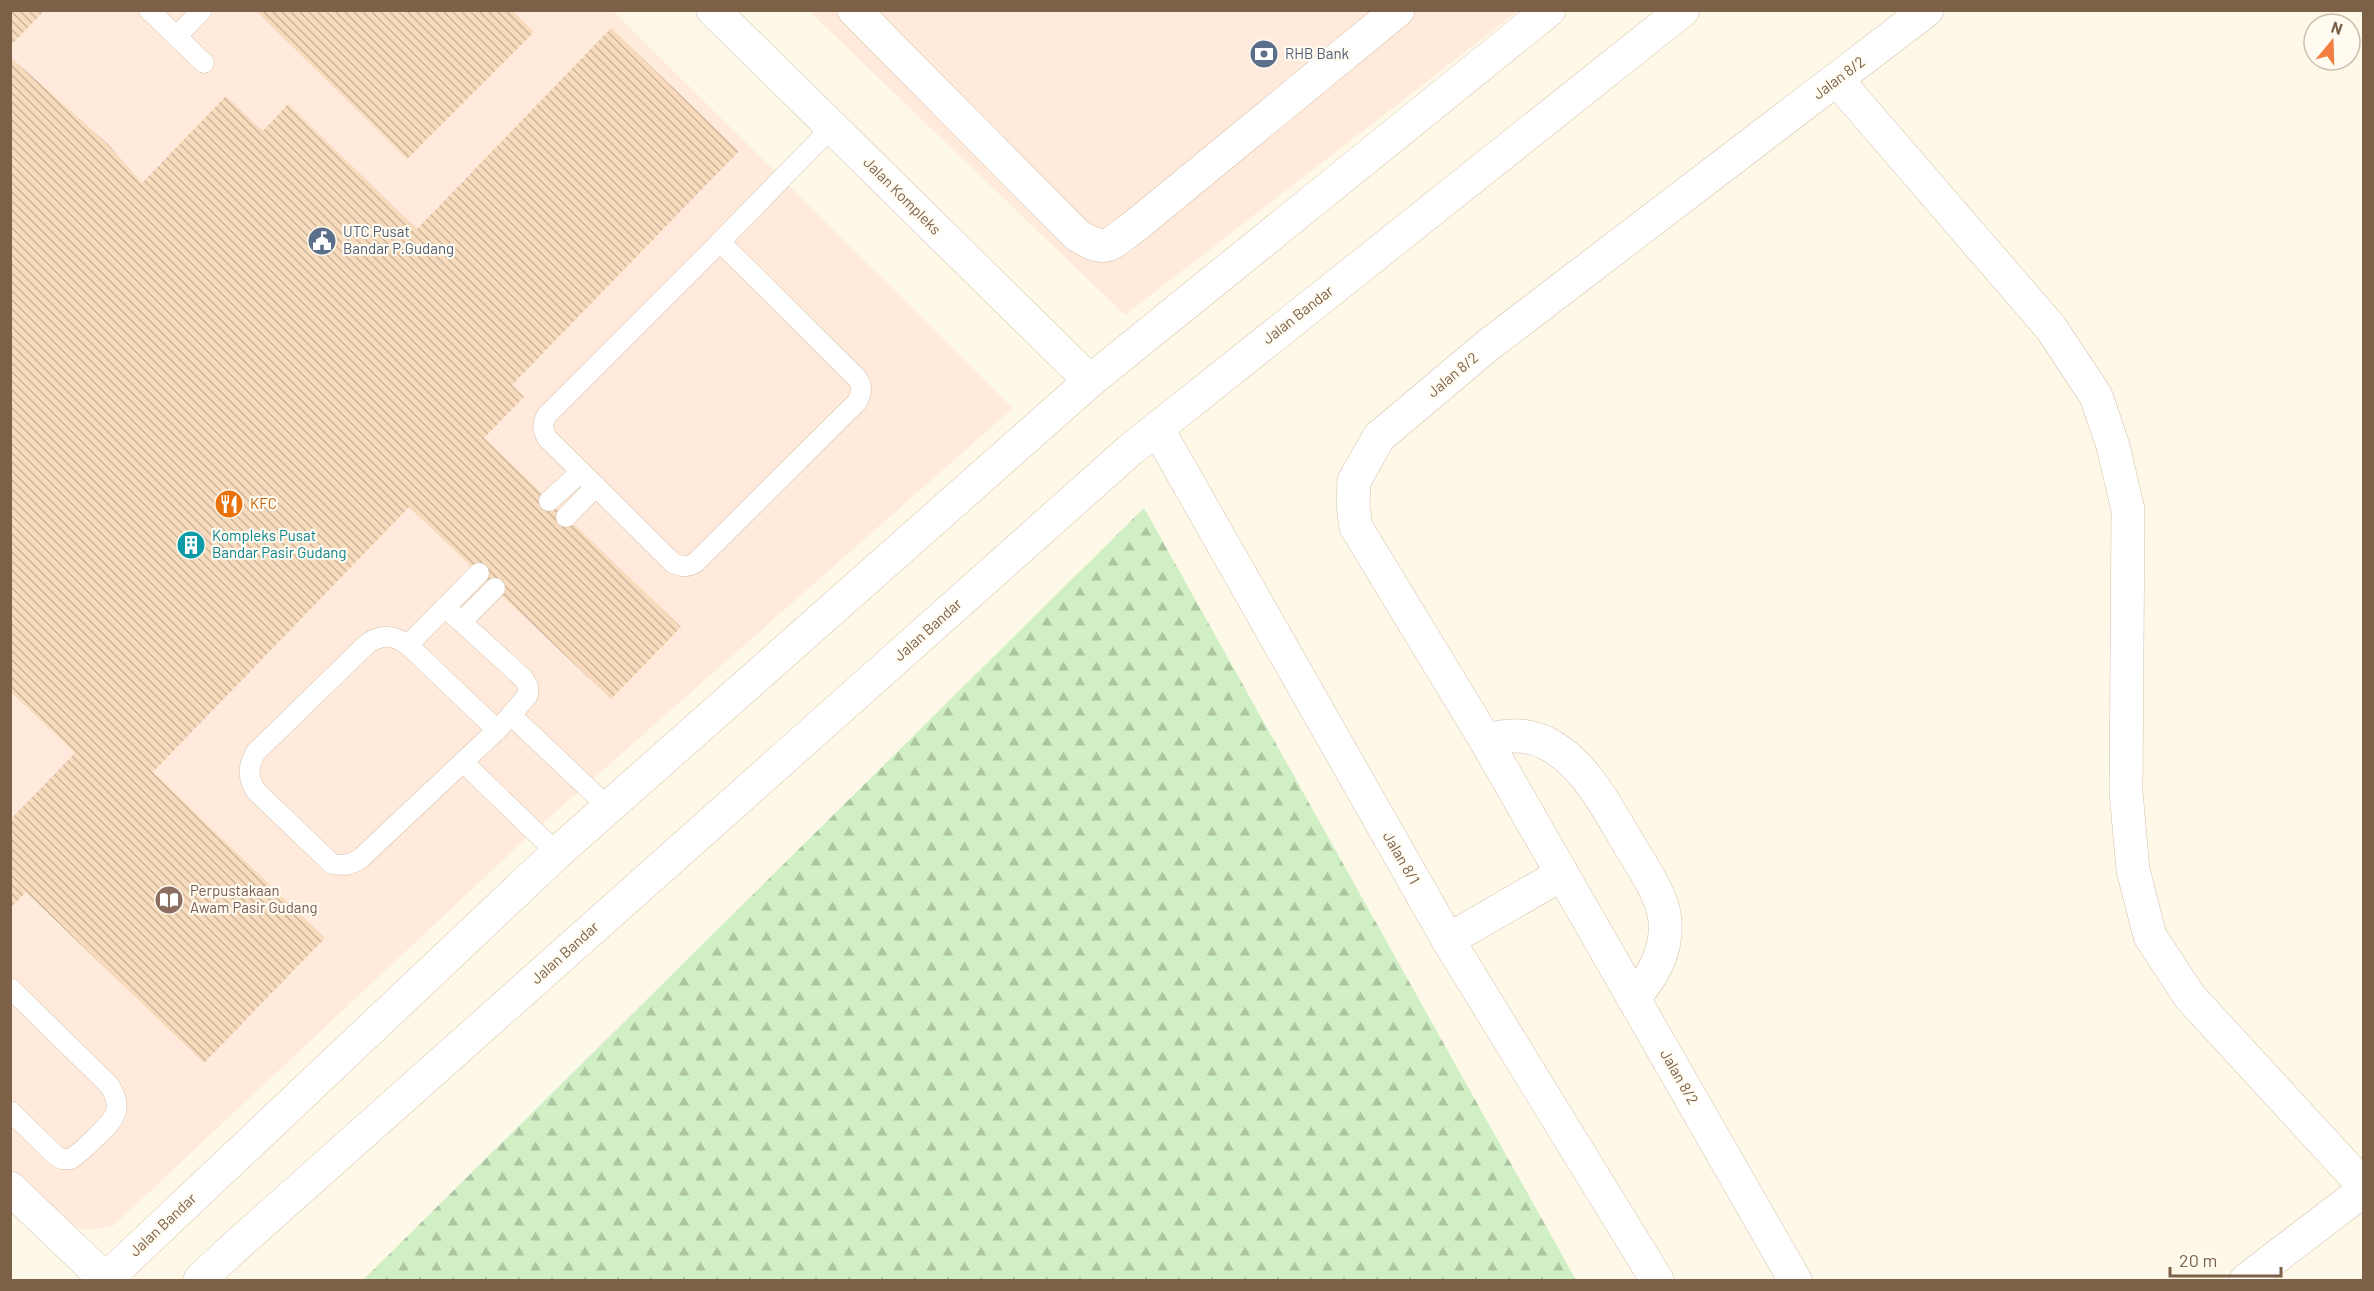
<svg xmlns="http://www.w3.org/2000/svg" width="2374" height="1291" font-family="Barlow,sans-serif">
<defs>
<pattern id="forest-firs" width="22" height="20" patternUnits="userSpaceOnUse" patternTransform="scale(1.5)"><rect width="22" height="20" fill="#d0efc4"/><path d="M5 1l3.5 6h-7zM16 11l3.5 6h-7z" fill="#aec5a1"/></pattern>
<pattern id="building-back-hatch" width="6" height="6" patternUnits="userSpaceOnUse" patternTransform="scale(1.5)"><rect width="6" height="6" fill="#f7dbbc"/><path d="M-1 5l2 2M0 0l6 6M5-1l2 2" fill="none" stroke="#cdb59b"/></pattern>
</defs>
<rect width="100%" height="100%" fill="#fef8e8"/>
<g fill="#ffeadb">
<path d="M10,11H613L1013,408L535,830L113,1226L89,1230L57,1223L11,1177Z"/>
<path d="M809,11H1518L1125,315Z"/>
</g>
<path fill="url(#forest-firs)" d="M1144,508L1576,1280H363Z"/>
<g fill="url(#building-back-hatch)">
<path d="M10,10H45L10,46Z"/>
<path d="M255,10H512L534,32L407,159Z"/>
<path d="M611,28L739,151L512,385L524,397L484,438L681,627L611,699L409,507L153,772L325,938L204,1063L26,892L10,908V820L75,753L10,691V57L108,144L142,183L226,96L263,131L288,104L417,229Z"/>
</g>
<g fill="none" stroke-linecap="round" stroke-linejoin="round">
<g stroke="#d3c1ab" stroke-width="21">
<g id="service">
<path d="M149,10L204,63"/>
<path d="M177,36L202,10"/>
<path d="M720,242L857,378C863,387 862,392 857,402L696,562C687,568 682,567 673,563L547,438C542,429 542,424 547,415Z"/>
<path d="M720,242L832,127"/>
<path d="M549,501L581,472"/>
<path d="M566,517L596,486"/>
<path d="M445,607L523,678L528,686V695L511,715"/>
<path d="M461,622L495,588"/>
<path d="M408,645L479,573"/>
<path d="M463,762L497,730"/>
<path d="M557,853L463,762L361,858C351,865 344,866 332,864L256,791C247,777 248,766 256,752L368,643C383,634 394,635 408,645L497,730L511,715L609,808"/>
<path d="M10,988L109,1085C125,1109 114,1120 96,1137C88,1145 80,1153 71,1159H62L55,1155L10,1111"/>
</g>
</g>
<g stroke="#d3c1ab" stroke-width="34">
<g id="minor">
<path d="M713,10L1090,381"/>
<path d="M854,10L1077,235C1108,254 1108,245 1135,226L1398,10"/>
<path d="M1837,80L2051,328L2096,396L2113,446L2128,510L2126,792L2133,870L2150,936L2190,997L2364,1186"/>
<path d="M1486,741C1506,734 1528,734 1548,744C1587,765 1608,810 1630,846C1640,863 1652,880 1659,898C1664,909 1666,922 1665,934C1663,959 1650,980 1633,998"/>
<path d="M1448,940L1562,874"/>
<path d="M1795,1280L1486,741L1356,527L1353,505L1354,481L1379,437L1487,346L1927,10"/>
<path d="M2246,1280L2364,1190"/>
</g>
</g>
<g stroke="#d3c1ab" stroke-width="34">
<g id="tertiary">
<path d="M1157,428L1448,940L1657,1280"/>
<path d="M10,1188L106,1280"/>
</g>
</g>
<g stroke="#d9c4ab" stroke-width="34">
<g id="secondary">
<path d="M105,1280L557,853L1090,381L1549,10"/>
<path d="M200,1280L227,1254L1130,450L1683,10"/>
</g>
</g>
<use href="#service" stroke="#fff" stroke-width="20"/>
<use href="#minor" stroke="#fff" stroke-width="33"/>
<use href="#tertiary" stroke="#fff" stroke-width="33"/>
<use href="#secondary" stroke="#fff" stroke-width="33"/>
</g>
<defs>
<g id="bank-disc" transform="scale(1.5)"><circle r="9.5" fill="#5c6f8a" stroke="#fffbf0"/><path d="M-6-4H6V4H-6ZM0-2.3a2.3 2.3 0 1 0 0 4.6a2.3 2.3 0 1 0 0-4.6Z" fill="#fff"/></g>
<g id="civic-disc" transform="scale(1.5)"><circle r="9.5" fill="#5c6f8a" stroke="#fffbf0"/><path d="M-.6-6.5H3V-4.5H.6V-3L4-1V1h2V6H-6V1h2V-1L-.6-3ZM-1.2 2.5V6h2.4V2.5Z" fill="#fff"/></g>
<g id="restaurant-disc" transform="scale(1.5)"><circle r="9.5" fill="#e8710a" stroke="#fffbf0"/><path d="M-5-6h1v4h1v-4h1v4h1v-4h1v5L-1.5 .5V6h-2V.5L-5-1ZM5-6V6H3V1.5H1.5Q1.5-4 5-6Z" fill="#fff"/></g>
<g id="building-disc" transform="scale(1.5)"><circle r="9.5" fill="#0f9aa8" stroke="#fffbf0"/><path d="M-4-6H4V6H1V3H-1V6H-4ZM-2.5-4.3h1.7v1.8h-1.7ZM.8-4.3h1.7v1.8H.8ZM-2.5-1h1.7V.8h-1.7ZM.8-1h1.7V.8H.8Z" fill="#fff"/></g>
<g id="library-disc" transform="scale(1.5)"><circle r="9.5" fill="#8d6e63" stroke="#fffbf0"/><path d="M-6-4Q-3-5.5-.7-3.5V5Q-3 3-6 4ZM6-4Q3-5.5 .7-3.5V5Q3 3 6 4Z" fill="#fff"/></g>
</defs>
<g fill-rule="evenodd">
<use href="#bank-disc" x="1264" y="54"/>
<use href="#civic-disc" x="322" y="241"/>
<use href="#restaurant-disc" x="229" y="504"/>
<use href="#building-disc" x="191" y="545"/>
<use href="#library-disc" x="169" y="900"/>
</g>
<g text-anchor="middle" stroke-width="4.5" stroke-linejoin="round" paint-order="stroke">
<g font-size="15" fill="#4e5e75" stroke="#fffbf0" text-anchor="start">
<text x="1285" y="59">RHB Bank</text>
<text x="343" y="237">UTC Pusat<tspan x="343" dy="17">Bandar P.Gudang</tspan></text>
</g>
<g font-size="15" fill="#7c6148" stroke="#fffbf0">
<text transform="translate(1839 78) rotate(-37)" y="5">Jalan 8/2</text>
<text transform="translate(902 196) rotate(45)" y="5">Jalan Kompleks</text>
<text transform="translate(1298 315) rotate(-38)" y="5">Jalan Bandar</text>
<text transform="translate(1453 375) rotate(-40)" y="5">Jalan 8/2</text>
<text transform="translate(928 630) rotate(-42)" y="5">Jalan Bandar</text>
<text transform="translate(1401 858) rotate(60)" y="5">Jalan 8/1</text>
<text transform="translate(565 953) rotate(-42)" y="5">Jalan Bandar</text>
<text transform="translate(1679 1077) rotate(60)" y="5">Jalan 8/2</text>
<text transform="translate(163 1225) rotate(-43)" y="5">Jalan Bandar</text>
</g>
<g font-size="15" fill="#c56008" stroke="#fffbf0" text-anchor="start">
<text x="250" y="509">KFC</text>
</g>
<g font-size="15" fill="#0d838f" stroke="#fffbf0" text-anchor="start">
<text x="212" y="541">Kompleks Pusat<tspan x="212" dy="17">Bandar Pasir Gudang</tspan></text>
</g>
<g font-size="15" fill="#785e54" stroke="#fffbf0" text-anchor="start">
<text x="190" y="896">Perpustakaan<tspan x="190" dy="17">Awam Pasir Gudang</tspan></text>
</g>
</g>
<rect width="2374" height="1291" fill="none" stroke="#7c6148" stroke-width="24"/>
<g transform="translate(2332 42) rotate(19)"><circle r="28" fill="#fffbf0" stroke="#cbbdad" stroke-width="1.5"/>
<path d="M0-4.5L10 22L0 15L-10 22Z" fill="#f47e41"/>
<text y="-9" font-size="16" font-weight="bold" text-anchor="middle" fill="#7c6148">N</text>
</g>
<path d="M2170 1267v9h111v-9" fill="none" stroke="#7c6148" stroke-width="3"/>
<text x="2179" y="1267" font-size="18" fill="#7c6148" stroke="#fffbf0" stroke-width="4.5" paint-order="stroke">20 m</text>
</svg>
